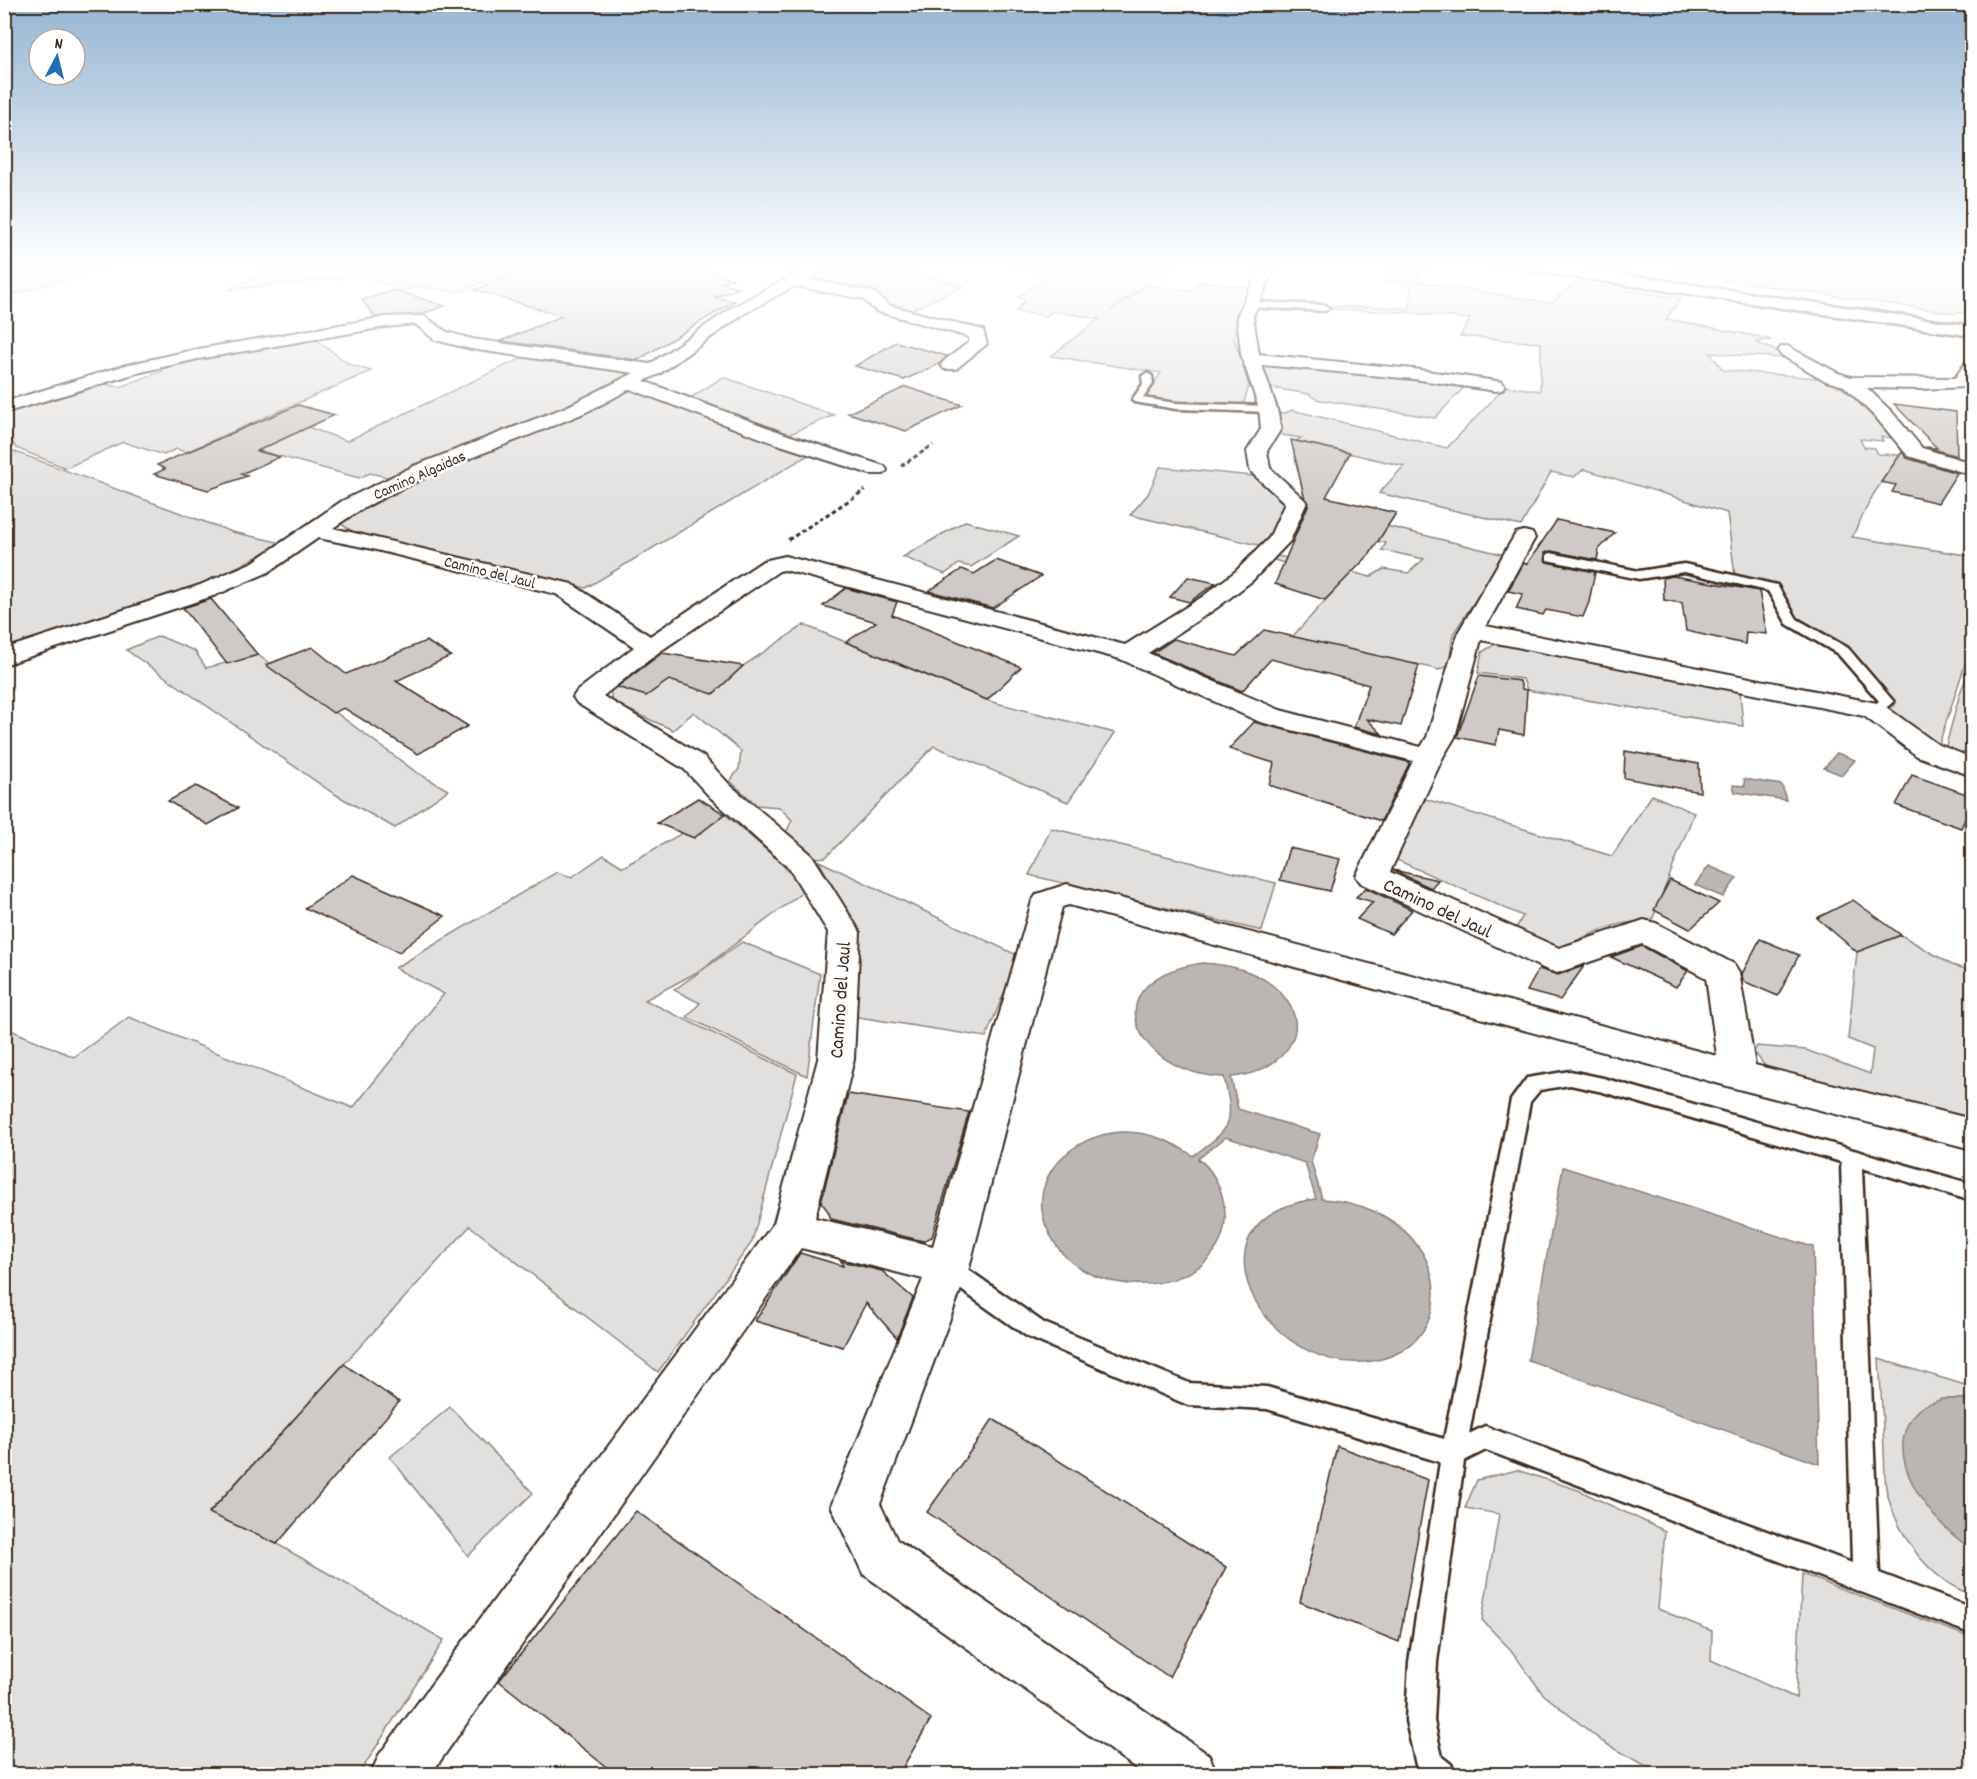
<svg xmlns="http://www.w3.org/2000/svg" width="1977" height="1779" font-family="Dekko,sans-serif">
<rect width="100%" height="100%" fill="#fff"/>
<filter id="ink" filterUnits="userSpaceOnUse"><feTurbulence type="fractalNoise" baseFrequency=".0167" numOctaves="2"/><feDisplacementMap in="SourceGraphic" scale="12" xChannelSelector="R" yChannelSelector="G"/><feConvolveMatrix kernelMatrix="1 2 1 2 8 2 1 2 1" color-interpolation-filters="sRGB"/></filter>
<g filter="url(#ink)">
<g fill="#e2e0de" stroke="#8e857e" stroke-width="1.5">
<path d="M5,265H115L5,297Z"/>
<path d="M285,265H526L459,292L421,287L404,290L362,276L227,290Z"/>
<path d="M831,265H870L934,277L964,286L905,313L815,284L805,277Z"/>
<path d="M1020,265H1170L1111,311L1148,285L1191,291L1202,281L1251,288L1237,320L1234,338L1249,386L1243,406L1143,399L1161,373L1051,356L1099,319L1053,311L1046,316L1016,311L1025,300L1018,297L1051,275L1014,268Z"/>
<path d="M1393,265H1427L1416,281L1551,303L1575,283L1681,298L1666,319L1766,338L1770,340L1756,342C1770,350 1784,352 1799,359L1710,353L1723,370L1829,379L1873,410L1894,438L1881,437L1883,441L1860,439L1864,447L1875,448L1878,454L1900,455L1873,495L1852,537L1972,556V643L1937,750L1886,711L1895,705L1851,651L1799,622L1777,585L1735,576L1727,513L1584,469L1574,477L1551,472L1521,526L1379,493L1404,466L1296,441L1301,438L1282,435L1278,414L1285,413L1292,410L1447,448L1506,386L1540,391L1541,343L1460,336L1470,319L1402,312L1326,309L1328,306L1410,308L1411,286L1383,280Z"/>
<path d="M1683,265H1972V313H1952L1678,273Z"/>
<path d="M315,339L349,364L371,371L186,452L176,449L164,455L123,442L66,468L16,448L5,431L4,410L94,382L120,387L162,371L151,368L247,349Z"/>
<path d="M528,355L628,370V374L576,402L446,456L414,464L402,473L387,477L370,473L359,478L228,442L308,427L347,441Z"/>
<path d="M1257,362L1467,384L1435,418L1316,399L1309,394L1267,387Z"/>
<path d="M723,377L834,415L790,434L690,398Z"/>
<path d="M634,387L810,454L586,588L355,533L341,524L350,516L479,453Z"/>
<path d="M4,440L10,450L232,532L282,543C195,594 98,622 5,655Z"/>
<path d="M1160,467L1253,476L1281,499L1286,508L1281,524L1262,546L1130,515L1148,494Z"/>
<path d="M1337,514L1505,555L1453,634L1449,665L1439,670L1416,664L1282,648L1344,580L1274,560L1277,556L1326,565L1370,577L1384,569L1408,573L1424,559L1382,550L1386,543L1348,535Z"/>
<path d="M965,521L1019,536L971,567L959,564L945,574L903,557Z"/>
<path d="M804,625L992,702L1115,733L1068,802L934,746L826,857L814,858L786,833L792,820L779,807L757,805L730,781L739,769L741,751L694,712L673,730L624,708L611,700V685L646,696L699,659L724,663L706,691L713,694L743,666Z"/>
<path d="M159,636L195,651L206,668L258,655L416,772L448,790L395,828L333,793L126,650Z"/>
<path d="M1497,643L1740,691L1743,726L1527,690L1523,679L1478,673L1482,652Z"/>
<path d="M1972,663V764L1944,753L1960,693Z"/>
<path d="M1652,795L1694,813L1651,923C1618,917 1584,938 1554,951L1512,935L1523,916L1390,857L1411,817L1426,799L1612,856Z"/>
<path d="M725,814C752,839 782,859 804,891L701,970L645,1000L797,1074L752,1242L658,1372L470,1226L209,1512L277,1544L444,1640L359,1774H5L4,1024L15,1032L74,1057L129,1017L353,1108L444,994L395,968L557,872L572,877L604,855L623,867L682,833L694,838Z"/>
<path d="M1051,828L1276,883L1262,931L1029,875Z"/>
<path d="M819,861L1019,956L986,1037L852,1016L853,925Z"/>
<path d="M1901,935L1952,965L1972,971V1123L1799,1079L1766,1067L1754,1052L1757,1046L1806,1050L1870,1074L1873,1049L1848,1039L1857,952Z"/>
<path d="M742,942L820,974L807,1076L687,1017L700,1003L674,990Z"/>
<path d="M1879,1359L1972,1387V1399H1942L1934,1516L1972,1549V1595C1928,1579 1899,1537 1887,1493C1884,1481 1885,1465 1884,1452C1883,1421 1881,1390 1879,1359Z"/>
<path d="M450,1407L533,1493L468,1556L390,1457Z"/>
<path d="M1517,1470L1578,1490L1665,1531L1658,1609L1712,1631L1711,1660L1796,1698L1802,1574L1972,1638V1774H1661L1603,1742L1543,1694L1511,1650L1482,1620L1499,1514L1465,1508L1477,1480Z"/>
</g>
<g fill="#bcb6b3" stroke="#887e77" stroke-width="1.5">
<path d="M1837,753L1855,760L1842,775L1824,768Z"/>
<path d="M1744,779L1782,785L1786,800L1735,792L1733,785L1745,786Z"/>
<path d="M1709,866L1737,878L1723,897L1695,885Z"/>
<path d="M1203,963C1228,965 1251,969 1272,985C1322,1025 1284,1073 1231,1077L1238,1109L1320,1134L1311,1161L1322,1199C1357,1201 1395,1215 1417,1245C1448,1285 1436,1343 1385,1358C1273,1391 1171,1219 1316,1199L1305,1163L1226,1137L1198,1159C1209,1166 1217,1181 1221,1192C1249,1282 1125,1309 1069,1260C1059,1251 1051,1238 1046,1226C1027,1176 1073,1135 1121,1132C1148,1131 1172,1141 1193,1156C1232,1127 1235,1125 1224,1077C1135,1074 1089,979 1203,963Z"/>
<path d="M1563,1167L1813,1247L1819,1464L1528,1360Z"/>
<path d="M1942,1399H1972V1549C1933,1525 1876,1455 1917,1411C1922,1405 1934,1402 1942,1399Z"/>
</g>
<g fill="#cfcac7" stroke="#3b2a1e" stroke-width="1.5">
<path d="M534,265H691L733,279L721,282L740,288L714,297L735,301L638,360L501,341L562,316L475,290Z"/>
<path d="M395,290L445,306L421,314L375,317L362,300Z"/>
<path d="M896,342L947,356L939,364L904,380L855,366Z"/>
<path d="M906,387L962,405L906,431L848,413Z"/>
<path d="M1894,404L1956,412L1957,456L1926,447L1937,448Z"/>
<path d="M298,405L335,415L257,451L280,457L241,474L247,476L208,490L154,474L165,469L157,465Z"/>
<path d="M1291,440L1350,453L1326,497L1396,513L1370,554L1325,600L1275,584L1309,503L1304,496Z"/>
<path d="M1902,452L1907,458L1957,473L1938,503L1892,492L1896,485L1881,482Z"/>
<path d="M1557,520L1615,533L1599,549L1597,560L1551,551L1545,553L1547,562L1595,572L1589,602L1583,617L1546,610L1543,615L1516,609L1523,594L1508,591L1524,563L1527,564Z"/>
<path d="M996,560L1041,576L993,608L929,591L962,569L974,574Z"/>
<path d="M1673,576L1759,591L1767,634L1746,632L1745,644L1686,631L1682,603L1664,600L1663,578Z"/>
<path d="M1188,577L1216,583L1189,602L1170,597Z"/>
<path d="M846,588L897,602L892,615L1021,667L987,700L846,642L876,622L823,606Z"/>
<path d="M211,599L258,655L227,664L183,608Z"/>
<path d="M1264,630L1419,665L1401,726L1367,719L1382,734L1354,727L1369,685L1271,659L1242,691L1153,653L1174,639L1236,656Z"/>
<path d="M426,641L451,656L396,681L468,726L418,754L344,708L333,713L266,665L312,647L346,674Z"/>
<path d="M662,653L743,666L713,694L669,680L646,696L617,687Z"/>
<path d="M1479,676L1520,681L1522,689L1527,690L1524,735L1499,730L1496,745L1457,737Z"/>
<path d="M1254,722L1408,762L1409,764L1381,821L1269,785L1274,763L1229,749Z"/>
<path d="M1625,751L1699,764L1700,792L1624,778Z"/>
<path d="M1912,775L1972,796V803L1961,828L1896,805Z"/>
<path d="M196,786L238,808L208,825L168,801Z"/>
<path d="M698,798L725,814L694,838L657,823Z"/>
<path d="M1289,848L1340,859L1330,891L1280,880Z"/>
<path d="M1393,870L1438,880L1431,888Z"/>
<path d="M353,875L445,916L399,952L305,908Z"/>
<path d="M1670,880L1719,903L1690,929L1654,910Z"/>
<path d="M1366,888L1412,910L1391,934L1357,919L1373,902L1356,897Z"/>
<path d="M1853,900L1901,935L1857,952L1817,918Z"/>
<path d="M1760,939L1799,955L1778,996L1743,981L1742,974Z"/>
<path d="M1642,946L1688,971L1676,987L1611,957Z"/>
<path d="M1584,966L1560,1000L1527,991L1539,969L1558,975Z"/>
<path d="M848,1094L969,1112L932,1237L923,1241L831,1219L828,1211L821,1202Z"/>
<path d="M800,1253L843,1266L841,1261L882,1271L913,1298L897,1338L866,1303L843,1347L755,1321Z"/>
<path d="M344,1364L399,1402L277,1544L209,1513Z"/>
<path d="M993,1419L1226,1567L1169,1677L927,1512Z"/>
<path d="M1337,1446L1428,1480L1399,1642L1300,1602Z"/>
<path d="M636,1511L931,1719L899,1774H615L499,1681Z"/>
</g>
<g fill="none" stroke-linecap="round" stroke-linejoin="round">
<g stroke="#3b2a1e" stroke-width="5">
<g id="service">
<path d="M1252,302L1325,305L1329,308L1325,311L1249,307L1248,305Z"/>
<path d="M1147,373L1152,376L1153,384L1143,398L1176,403L1268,406L1273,409L1268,412L1176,409L1134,402L1132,400L1143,384L1142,376Z"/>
<path d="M1551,553L1639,571L1684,564L1777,585L1797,619L1848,648L1894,702L1878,713H1868L1866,710L1879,701L1838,654L1787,624L1768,591L1684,572L1639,579L1547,560V554Z"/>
<path d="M1570,1071L1603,1078L1972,1184V1201L1862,1168L1879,1573L1972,1608V1634L1486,1450L1464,1461L1437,1662L1434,1721L1442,1757L1451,1764L1455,1774H1418L1406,1721L1409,1662L1440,1462L1267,1409L1188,1405L1028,1337L940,1275L937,1268L940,1261L948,1259L956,1261L1044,1323L1189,1383L1267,1387L1444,1439L1511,1100L1527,1078ZM1570,1085L1603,1092L1841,1162L1852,1563L1485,1426L1469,1434L1530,1102L1540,1090Z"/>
</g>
</g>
<g stroke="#3b2a1e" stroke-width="4">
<g id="minor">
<path d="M812,265H830L808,279L874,292L888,305L983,330L987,344L956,369H944L941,365L944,361L969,342V337L876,311L863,299L795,286L745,313L659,374L644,381L788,435L884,466L887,470L884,474H870L774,443L630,389C613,398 596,408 577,416C494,451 407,476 333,528L572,584L650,636L763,561L785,556L1125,645L1202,597L1236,571L1269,538L1285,503L1253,474L1250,470L1247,451L1261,429L1259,409L1241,354L1237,316L1261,265H1276L1253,316L1259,354L1413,369L1496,381L1502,382L1505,386L1502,390L1496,391L1413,379L1262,365L1277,409L1281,429L1267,451L1270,468L1307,502L1290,541L1252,581L1218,607L1148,653L1280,710L1421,747L1427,737L1459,631L1513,538L1516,533L1524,531L1532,533L1535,538L1486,626L1882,704L1937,744L1972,758V776L1917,756L1864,716L1481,640L1455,737L1443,757L1390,872L1559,948L1644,920L1656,923L1734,964L1739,972L1755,1065L1972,1119V1149L1738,1089L1069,905L1062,907L969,1268L880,1504L897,1540L1209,1755L1217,1774H1144L863,1574L831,1506L923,1279L801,1248L431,1774H371L379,1755L774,1223L818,1059L828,932L789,868L710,797L684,769L577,703L573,697L577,691L634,647L556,594L368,548L318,538L269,572L216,595L4,665V649L200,585L253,562L342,501L414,466L566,407L634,373L471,349L435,340L415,324L386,327L198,359L137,373L4,413V402L126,365L198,349L386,317L424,316L447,332L472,339L650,364L733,307ZM785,570L1120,659L1260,722L1413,761L1356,876L1361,883L1545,969L1557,973L1642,944L1706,978L1717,1056L1067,884L1037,894L1032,901L933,1246L815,1218L854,1059L860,932L812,855L730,785L704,757L603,696L659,652L779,571Z"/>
<path d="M1787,346L1838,373L1851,377L1955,378L1966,362L1972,361V379L1967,387L1921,389L1867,388L1892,412L1922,448L1972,463V475L1908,456L1878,420L1844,386L1826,381L1781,355L1778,351L1781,347Z"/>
</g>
</g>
<g stroke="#3b2a1e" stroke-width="5">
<path id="trunk" d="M1519,265H1559L1972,326V336L1527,270Z"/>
</g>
<path stroke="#3b2a1e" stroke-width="2" stroke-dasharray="3 2" stroke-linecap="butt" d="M1466,265L1506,271"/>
<g stroke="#3b2a1e" stroke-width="3" stroke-dasharray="4.5 3" stroke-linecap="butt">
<path d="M901,466L933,445"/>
<path d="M788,540L865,490"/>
</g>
<use href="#service" fill="#fff" fill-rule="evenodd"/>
<use href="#minor" fill="#fff" fill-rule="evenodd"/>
<use href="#trunk" fill="#fff" fill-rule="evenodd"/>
</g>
</g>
<linearGradient id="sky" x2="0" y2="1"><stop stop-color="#96b5d3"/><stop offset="0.52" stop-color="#fff"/><stop offset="1" stop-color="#fff" stop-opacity="0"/></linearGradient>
<rect width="1977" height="514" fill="url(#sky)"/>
<g text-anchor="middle" stroke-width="5" stroke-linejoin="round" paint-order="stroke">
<g font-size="16" fill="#3b2a1e" stroke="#fff">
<text transform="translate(419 474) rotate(-24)" y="6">Camino Algaidas</text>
<text transform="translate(490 571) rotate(14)" y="6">Camino del Jaul</text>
</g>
<g font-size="20" fill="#3b2a1e" stroke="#fff">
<text transform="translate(1438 907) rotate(25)" y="7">Camino del Jaul</text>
<text transform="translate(839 1000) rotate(-86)" y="7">Camino del Jaul</text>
</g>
</g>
<rect width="1977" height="1779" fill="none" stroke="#fff" stroke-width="24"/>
<rect x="12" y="12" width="1953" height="1755" fill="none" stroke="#3b2a1e" stroke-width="2" filter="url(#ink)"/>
<g transform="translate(57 57) rotate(7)"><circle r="28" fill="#ffffff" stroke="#b1aaa5" stroke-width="1.5"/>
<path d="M0-4.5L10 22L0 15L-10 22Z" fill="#1f6fb2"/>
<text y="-9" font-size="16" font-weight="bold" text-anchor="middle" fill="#3b2a1e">N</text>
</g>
</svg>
